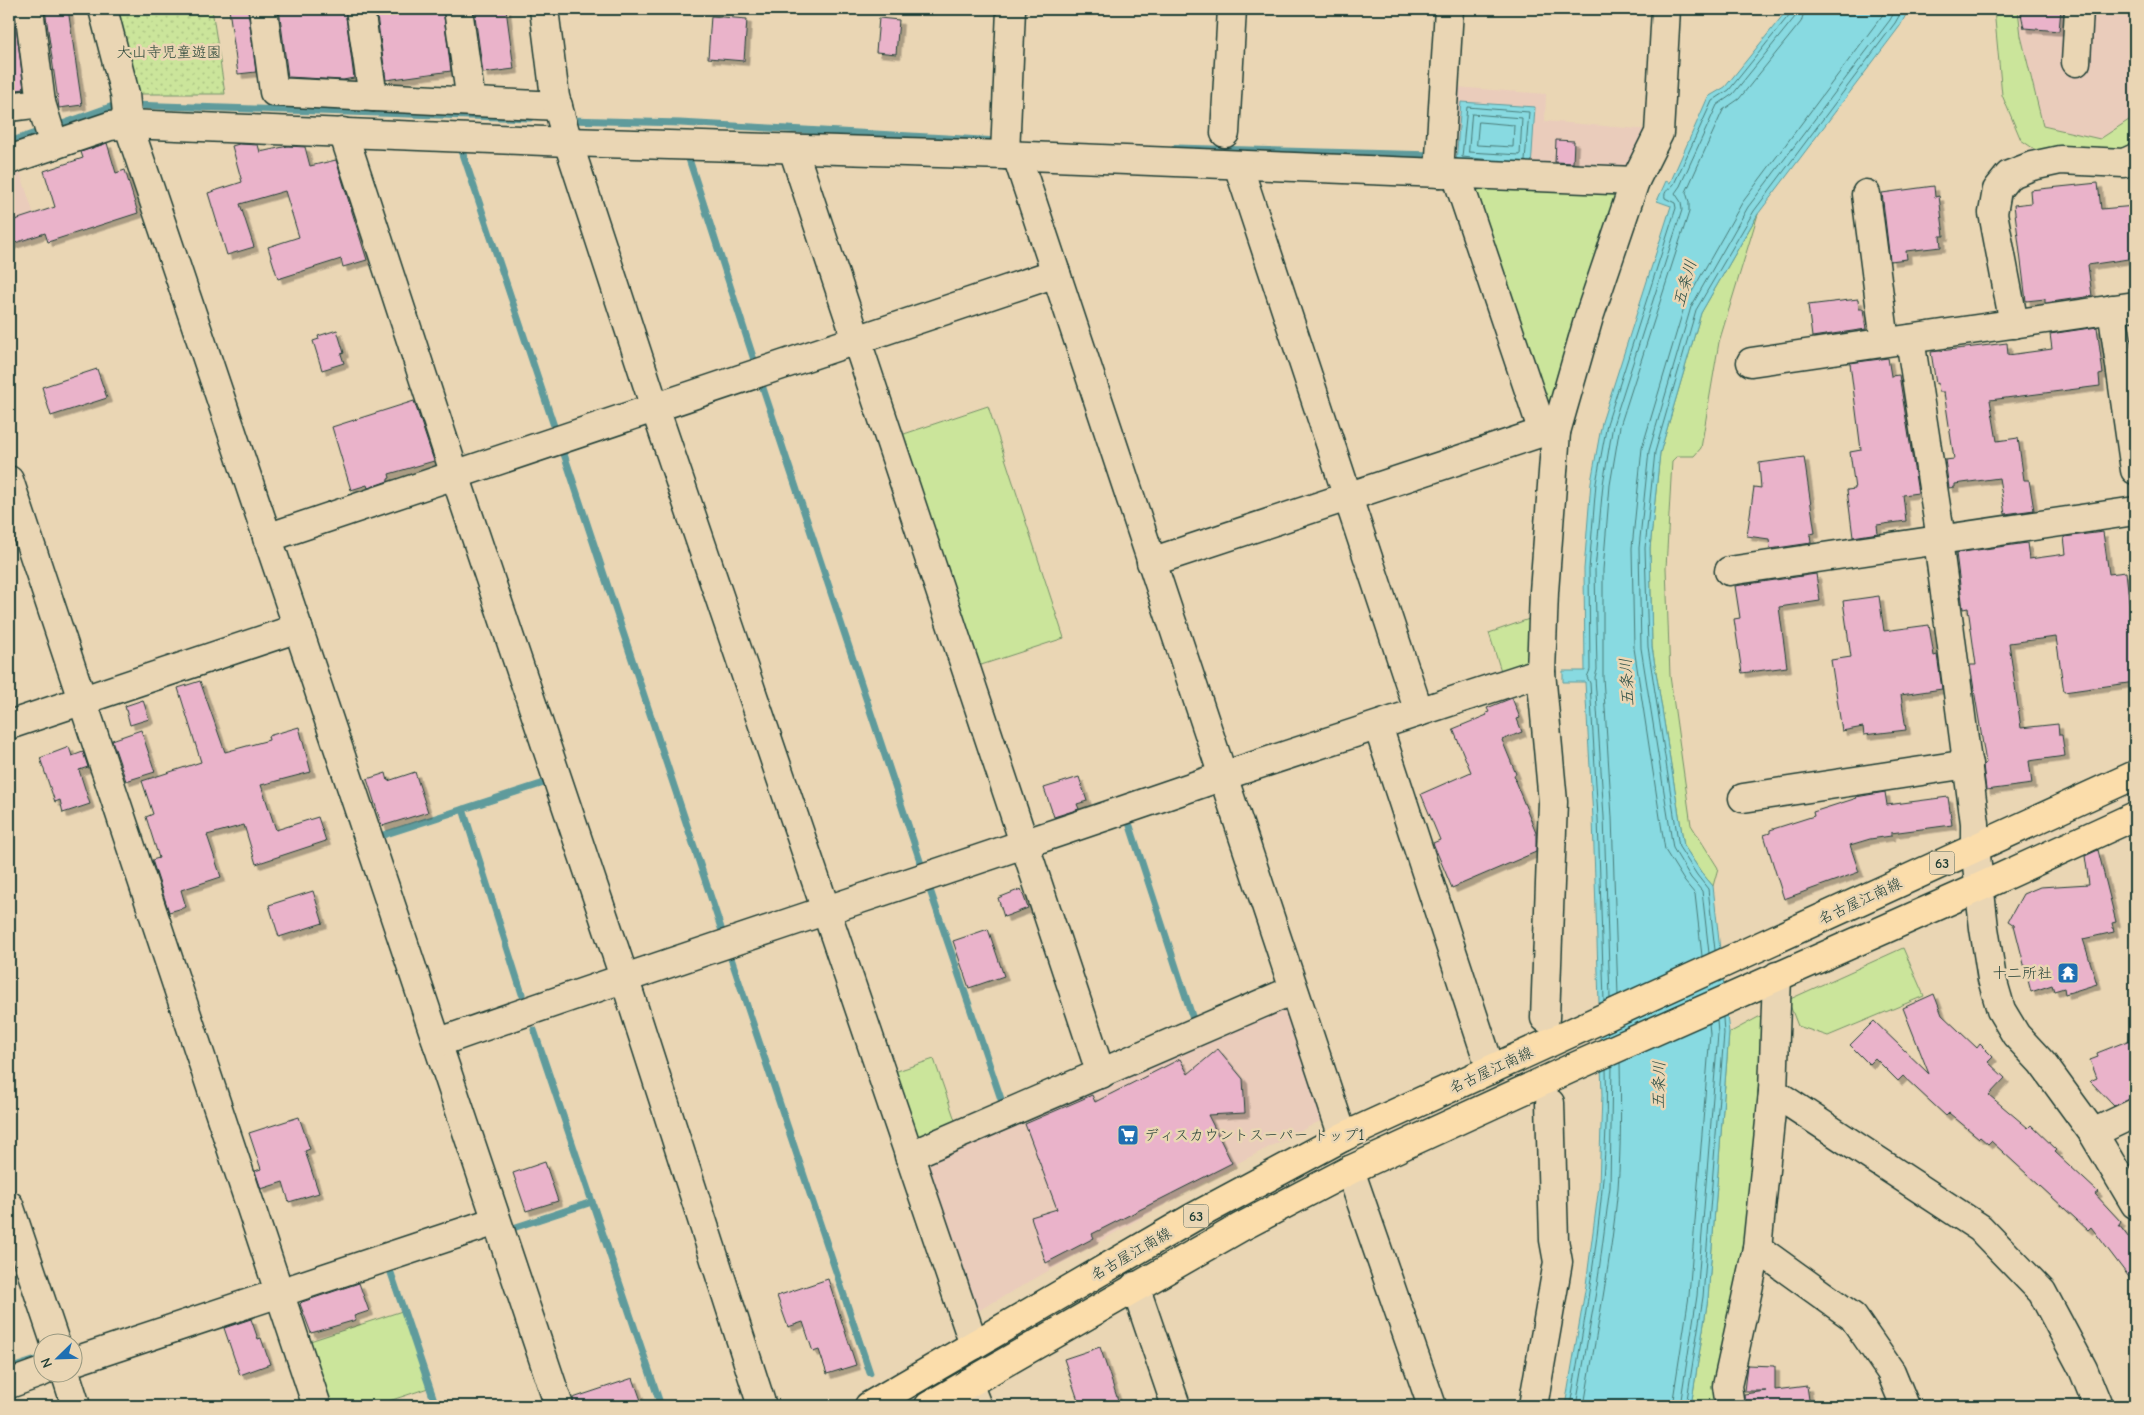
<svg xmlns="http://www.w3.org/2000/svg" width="2144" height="1415" font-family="'Comic Neue','Klee One',sans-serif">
<defs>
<pattern id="park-dots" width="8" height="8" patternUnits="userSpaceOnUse" patternTransform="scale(1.25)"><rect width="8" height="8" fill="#cbe59b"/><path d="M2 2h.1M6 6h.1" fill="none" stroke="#aec586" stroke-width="1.8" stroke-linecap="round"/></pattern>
<filter id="shadow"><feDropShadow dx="4.5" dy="4.5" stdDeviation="0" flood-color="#0004"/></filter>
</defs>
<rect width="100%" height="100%" fill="#ead6b4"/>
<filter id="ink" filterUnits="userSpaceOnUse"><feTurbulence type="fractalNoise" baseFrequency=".02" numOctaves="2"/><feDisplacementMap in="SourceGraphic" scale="10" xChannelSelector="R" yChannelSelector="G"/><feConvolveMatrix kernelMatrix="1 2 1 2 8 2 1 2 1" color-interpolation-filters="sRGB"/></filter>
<g filter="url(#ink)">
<g fill="#eaccbb">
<path d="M2018,9H2135V116L2100,139L2043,126L2021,36Z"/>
<path d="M1455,87L1546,94L1545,121L1651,130L1632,168L1453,164Z"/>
<path d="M19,169L41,236L9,246V172Z"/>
<path d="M1278,1008L1288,1012L1322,1110V1120L1236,1164L976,1312L924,1168L928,1157Z"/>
</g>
<g fill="#cbe59b" stroke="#759168">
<path d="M1994,9H2018L2021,36L2043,126L2100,139L2135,116V150L2040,153L2021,140L2002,95Z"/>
<path d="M1481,185L1613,190L1617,202L1577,309L1555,398L1544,404L1475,196Z"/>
<path d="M1758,214L1719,342L1701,448L1694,456H1677L1672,461L1666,568L1670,676L1691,825L1718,868L1713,886L1701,872L1684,846L1652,647L1650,548L1660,453L1701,313Z"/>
<path d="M988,406L1064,638L975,667L898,436Z"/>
<path d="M1532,618L1530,656L1524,664L1501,671L1489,633Z"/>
<path d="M1903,948L1924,996L1828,1036L1798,1026L1788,1000Z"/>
<path d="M1766,1013L1749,1238L1716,1406H1691L1708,1298L1729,1033Z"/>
<path d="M934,1059L957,1126L915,1142L888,1074Z"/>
<path d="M402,1311L428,1388L374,1406H328L307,1342Z"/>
</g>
<path fill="url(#park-dots)" stroke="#759168" d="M113,9H212L225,94H135Z"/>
<g fill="#88dae1" stroke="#5e9b9c">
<path d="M1788,9H1909L1900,26L1758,214L1701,313L1660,453L1650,548L1652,647L1684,846L1701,872L1713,886L1729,1033L1708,1298L1691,1406H1565L1586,1285L1599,1186L1602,1095L1593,818L1585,682H1563V671H1585L1584,569L1591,482L1602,422L1671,206L1657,201L1666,181L1670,183L1708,97L1725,87Z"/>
<path d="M1461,102L1535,107L1531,168L1456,163Z"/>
</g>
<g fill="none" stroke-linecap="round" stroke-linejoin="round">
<g stroke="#497c79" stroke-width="1">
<path d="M1472,114L1522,118L1520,155L1469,152Z"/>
<path d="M1479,122L1514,125L1513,147L1477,145Z"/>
<path d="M1492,160L1462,157L1467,107L1529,112L1525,161"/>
<path d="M1715,950L1708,889L1697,875L1679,847L1648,647L1645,548L1655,452L1696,310L1754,211L1895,23L1903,9"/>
<path d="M1709,953L1702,891L1691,878L1673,848L1641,648L1639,548L1649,451L1691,307L1748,207L1890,20L1896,9"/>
<path d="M1702,956L1695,894L1685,882L1665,850L1634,648L1632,548L1642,448L1685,304L1742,203L1887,9"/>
<path d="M1618,995L1612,817L1603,677V570L1610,485L1620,426L1689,212V202L1686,192L1723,110L1739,99L1801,22L1805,9"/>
<path d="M1610,998L1604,817L1595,677L1597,670L1595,570L1603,484L1613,425L1682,210L1681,202L1675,193L1680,186L1717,105L1733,94L1795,17L1798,9"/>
<path d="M1604,1001L1598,818L1590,683L1587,677L1590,670L1589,569L1596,483L1607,424L1676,208L1675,203L1665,198C1663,190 1671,189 1674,184L1712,101L1729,90L1790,14L1791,9"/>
<path d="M1570,1406C1589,1294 1610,1184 1606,1069"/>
<path d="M1576,1406L1597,1286L1610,1187L1612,1066"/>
<path d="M1584,1406C1596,1334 1611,1262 1618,1188C1621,1147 1621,1104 1620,1063"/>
<path d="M1672,1406L1689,1296L1710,1034L1709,1023"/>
<path d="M1680,1406L1697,1296L1718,1034L1717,1020"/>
<path d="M1686,1406L1703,1297L1724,1034L1723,1018"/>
</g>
<g stroke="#5e9b9c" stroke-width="7">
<path d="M131,105L530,118"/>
<path d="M568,120L680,123L999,141"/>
<path d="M54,127L113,106H120"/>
<path d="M9,142L44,130"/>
<path d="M1175,148L1434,155"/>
<path d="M462,151L555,429"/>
<path d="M689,159L755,363"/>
<path d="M761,382L921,864"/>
<path d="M562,448L721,928"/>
<path d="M463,809L522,994"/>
<path d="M1130,826L1192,1016"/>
<path d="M377,837L547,782"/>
<path d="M930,890L1002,1102"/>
<path d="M731,958L870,1373"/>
<path d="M534,1030L661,1406"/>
<path d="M510,1229L592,1202"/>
<path d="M390,1270L436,1406"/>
<path d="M9,1369L42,1358"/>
</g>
</g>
<g fill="#eab3ca" stroke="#1f3d34" filter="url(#shadow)">
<path d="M9,9H14L24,89L9,91Z"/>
<path d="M45,9H68L82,105L59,108Z"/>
<path d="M229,9H248L256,72L238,74Z"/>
<path d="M279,9H345L354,78L343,80L288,77Z"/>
<path d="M376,9H443L451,71L386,80Z"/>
<path d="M474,9H506L514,69L483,73Z"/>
<path d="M2020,9H2061L2059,31L2024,28Z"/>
<path d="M711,16L747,19L744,61L708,58Z"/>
<path d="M879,18L899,20L896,54L876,52Z"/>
<path d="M1556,140L1574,141L1573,163L1555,162Z"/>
<path d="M107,143L116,173L125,170L138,213L48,242L45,233L9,245V222L55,207L44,171L83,158L81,152Z"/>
<path d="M239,144L258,145L260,152L288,146L305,147L310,166L336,160L367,260L343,267L341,259L278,279L268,247L299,237L285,191L240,204L254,247L227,255L208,193L242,182L232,146Z"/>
<path d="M2098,183L2101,209L2135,206V258L2088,265L2092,296L2045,303V299L2026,301L2014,205L2031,203L2030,190Z"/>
<path d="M1934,186L1935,197L1939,196L1944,236H1940L1941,247L1906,251L1907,259L1890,261L1882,193Z"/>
<path d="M1858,299L1859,309H1863L1866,329L1812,337L1808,305Z"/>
<path d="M2097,327L2103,374L2099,375L2100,386L1990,400L1997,441L2018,438L2024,480H2029L2034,510L2005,514L1999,478L1955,484V487L1949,488L1945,460L1954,459L1944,392H1939L1938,383L1936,384L1931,352L2007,343L2008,355L2052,349L2050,334Z"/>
<path d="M337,330L344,353L341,354L344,363L322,370L313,341L319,339L318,336Z"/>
<path d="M1888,358L1891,376L1899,375L1918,493L1903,495L1906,521L1877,525L1878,533L1853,537L1847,490L1855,489L1850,452L1861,450L1850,363Z"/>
<path d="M97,369L107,398L51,416L42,387Z"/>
<path d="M414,401L434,461L389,474L390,478L388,479V481L368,488L367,485L351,490L332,427Z"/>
<path d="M1804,457L1815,533L1810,534L1811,543L1770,549L1769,539L1747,536L1754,487L1761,488L1759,463Z"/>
<path d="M2103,532L2109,574L2126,572L2132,626L2135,625V682L2064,692L2056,637L2009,643L2021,728L2058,724L2059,735H2062L2065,756L2029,761L2032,784L1986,790L1983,765L1986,763L1970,665H1976L1968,608L1963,609L1956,553L2027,543L2029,559L2066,554L2064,537Z"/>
<path d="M1816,574L1820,601L1779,607L1787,667L1742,673L1734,619L1740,618L1735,586Z"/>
<path d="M1879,596L1884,631L1929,625L1934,656L1937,655L1942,689L1901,695L1906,730L1864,735L1863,727L1842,731L1831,660L1851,657L1843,601Z"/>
<path d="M200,681L225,752L269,740L268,736L299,727L311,772L261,785L276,830L318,817L326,841L256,864L244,825L207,835L221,877L181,890L186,907L169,912L152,860L159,858L146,817L153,814L142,781L201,762L178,688Z"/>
<path d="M1512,698L1520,718L1517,719L1522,732L1502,740L1516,774L1514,775L1516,780L1515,781L1536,832V852L1452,888L1433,843L1440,840L1421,794L1471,772L1453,729L1487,715L1486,713L1489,712L1487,708Z"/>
<path d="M143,700L149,719L130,725L125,706Z"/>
<path d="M141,730L155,772L126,781L112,740Z"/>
<path d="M69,747L72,756L83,752L88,767L79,770L90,804L63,813L60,800L55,802L40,758Z"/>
<path d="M415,772L428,812L382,826L367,779L386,773L388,781Z"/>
<path d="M1079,777L1087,801L1077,804L1079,809L1054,817L1044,788Z"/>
<path d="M1885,792L1887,805L1948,797L1952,825L1891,833V836L1870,839L1850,845L1859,872L1784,899L1764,835L1770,833V830L1814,816L1813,812L1857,798L1856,797Z"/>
<path d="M2098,850L2116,922L2112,923L2114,932L2083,939L2097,984L2065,994L2064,988L2054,991L2052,985L2031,992L2014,925L2008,921L2023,894L2040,887L2089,884L2085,856Z"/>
<path d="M1021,889L1028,908L1004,917L998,898Z"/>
<path d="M313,891L323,923L279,937L269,905Z"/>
<path d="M988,929L1004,976L969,988L953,941Z"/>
<path d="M1934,994L1942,1015L1977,1048L1980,1044L1993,1057L1988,1062L2005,1078L1989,1095L2028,1128L2031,1125L2057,1150L2055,1152L2098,1192L2095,1194L2121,1222L2119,1225L2135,1246V1285L2091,1227L2088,1230L1991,1141L1988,1144L1980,1137L1979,1138L1949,1113L1946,1116L1903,1076L1898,1081L1875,1058L1869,1064L1850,1045L1874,1021L1929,1074L1903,1008Z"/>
<path d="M2135,1038V1098L2114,1106L2090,1081L2097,1078L2090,1060L2098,1057L2097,1053Z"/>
<path d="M1218,1049L1243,1079L1245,1113L1208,1115L1232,1163L1092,1234L1094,1238L1046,1263L1031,1217L1057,1209L1025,1124L1092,1095L1095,1102L1180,1059L1188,1074Z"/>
<path d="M299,1117L310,1149L305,1151L319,1193L289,1202L283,1182L261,1189L255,1171L261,1169L249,1133Z"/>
<path d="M545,1162L558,1201L526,1211L513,1173Z"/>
<path d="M828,1279L856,1365L827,1374L819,1350L813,1352L803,1322L788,1327L777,1296Z"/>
<path d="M359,1283L369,1311L354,1316L356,1320L311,1333L300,1304L302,1302Z"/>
<path d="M251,1319L258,1339L261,1338L270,1364L240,1375L224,1328Z"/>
<path d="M1100,1347L1120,1406H1080L1064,1359Z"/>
<path d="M1747,1365L1775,1366V1390L1807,1386L1810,1406H1745L1744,1394L1766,1391H1744Z"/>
<path d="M633,1378L643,1406H574L573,1398Z"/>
</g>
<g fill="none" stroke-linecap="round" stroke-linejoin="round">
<g stroke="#1f3d34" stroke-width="31">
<g id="minor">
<path d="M29,9L41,103L54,145"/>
<path d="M103,9L125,94L128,124L298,628"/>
<path d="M263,9L274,92L558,106"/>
<path d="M360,9L373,97"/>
<path d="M458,9L471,102"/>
<path d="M544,9L555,97L568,142L655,408L974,1345"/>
<path d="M2076,62L2079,9"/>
<path d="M9,107L41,103"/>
<path d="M343,132L455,475L624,977L762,1406"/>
<path d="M1225,133L1232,9"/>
<path d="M793,149L1101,1074"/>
<path d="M1005,155L1011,9"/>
<path d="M1017,156L1223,776L1541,672L1544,592L1556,432"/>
<path d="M9,160L110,126L128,124L568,142L1005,155L1635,181"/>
<path d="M1238,165L1419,712"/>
<path d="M1439,173L1449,9"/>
<path d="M1456,174L1543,432"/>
<path d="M1866,194L1885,342"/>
<path d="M2112,309L2135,470"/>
<path d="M2014,324L1993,213L1997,190L2009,175L2032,166L2060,160L2124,163L2135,158"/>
<path d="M1910,339L1941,539"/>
<path d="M1751,362L2135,306"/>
<path d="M9,480L317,1406"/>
<path d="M267,538L1056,273"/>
<path d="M1938,540L1975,823V847L1984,928L1992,979L2001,1010L2016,1035L2042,1063L2093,1133L2135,1204"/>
<path d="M1151,562L1543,432H1556L1589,317L1635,181L1659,133L1666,9"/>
<path d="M1729,571L2135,511"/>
<path d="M1541,672L1553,802L1545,1018"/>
<path d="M9,725L298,628L559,1406"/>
<path d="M1378,726L1491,1070"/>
<path d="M1743,798L1968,764"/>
<path d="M1777,976L1773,1092L1757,1248L1853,1317L1891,1372L1905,1406"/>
<path d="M437,1043C698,951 961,867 1223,776L1343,1137"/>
<path d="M1773,1092L1980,1228L2042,1292L2083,1369L2098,1406"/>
<path d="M2093,1133L2135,1113"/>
<path d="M909,1156L1293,990"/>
<path d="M1350,1170L1432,1406"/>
<path d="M9,1205L55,1342"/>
<path d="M1135,1286L1176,1406"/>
<path d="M72,1362L496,1221"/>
<path d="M65,1372L76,1406"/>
<path d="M968,1383L977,1406"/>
<path d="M9,1384L42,1372"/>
<path d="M1533,1406L1558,1262L1554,1240L1550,1103"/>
<path d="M1730,1406L1727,1386L1757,1248"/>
</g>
</g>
<g stroke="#1f3d34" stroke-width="31">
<g id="major">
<path d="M869,1406L1192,1218L1343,1137L2135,775"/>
<path d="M929,1406L1241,1227L1350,1170L1574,1067L1980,887L2135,816"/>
</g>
</g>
<use href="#minor" stroke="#ead6b4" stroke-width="28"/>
<use href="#major" stroke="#fbddab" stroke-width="28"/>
</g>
</g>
<defs>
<g id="temple-square" transform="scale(1.125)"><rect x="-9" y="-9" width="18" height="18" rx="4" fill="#1f6fb2" stroke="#ead6b4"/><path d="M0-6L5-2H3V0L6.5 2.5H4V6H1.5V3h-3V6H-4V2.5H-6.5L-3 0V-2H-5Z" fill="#fff"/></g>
<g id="supermarket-square" transform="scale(1.125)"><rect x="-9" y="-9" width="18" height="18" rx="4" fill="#1f6fb2" stroke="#ead6b4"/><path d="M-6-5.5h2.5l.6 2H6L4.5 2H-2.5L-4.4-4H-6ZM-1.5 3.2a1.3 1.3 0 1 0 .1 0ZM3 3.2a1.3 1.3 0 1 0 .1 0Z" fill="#fff"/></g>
</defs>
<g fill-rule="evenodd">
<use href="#temple-square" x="2068" y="973"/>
<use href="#supermarket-square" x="1128" y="1135"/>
</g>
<g text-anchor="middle" stroke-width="5" stroke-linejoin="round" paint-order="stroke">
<g fill="#ead6b4" stroke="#5c6b5a" stroke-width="1">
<rect x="1929.5" y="851.5" width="25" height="23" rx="4"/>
<rect x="1183.5" y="1204.5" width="25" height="23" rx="4"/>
</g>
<g font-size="14" font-weight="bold" fill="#1f3d34">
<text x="1942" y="868">63</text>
<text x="1196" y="1221">63</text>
</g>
<g font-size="15" fill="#284539" stroke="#ead6b4">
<text x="169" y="57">大山寺児童遊園</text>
</g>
<g font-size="15" fill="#1f3d34" stroke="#ead6b4">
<text transform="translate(1860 901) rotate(-25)" y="5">名古屋江南線</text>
<text transform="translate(1491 1070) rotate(-25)" y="5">名古屋江南線</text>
<text transform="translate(1131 1254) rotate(-30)" y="5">名古屋江南線</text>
</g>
<g font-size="15" fill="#1f3d34" stroke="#ead6b4" text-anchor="end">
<text x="2052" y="978">十二所社</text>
<text x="1144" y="1140" text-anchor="start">ディスカウントスーパー トップ1</text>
</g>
<g font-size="16" font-style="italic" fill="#2a4d45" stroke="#ead6b4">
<text transform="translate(1684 283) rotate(-74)" y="6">五条川</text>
<text transform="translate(1626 682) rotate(-93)" y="6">五条川</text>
<text transform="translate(1658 1085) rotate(-89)" y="6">五条川</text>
</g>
</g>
<rect width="2144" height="1415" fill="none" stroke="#ead6b4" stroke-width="30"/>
<rect x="15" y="15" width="2114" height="1385" fill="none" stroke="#1f3d34" stroke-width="2" filter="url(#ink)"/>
<g transform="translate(58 1358) rotate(247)"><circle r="24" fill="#ead6b4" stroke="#999981"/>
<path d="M0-4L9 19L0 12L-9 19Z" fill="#1f6fb2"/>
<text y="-8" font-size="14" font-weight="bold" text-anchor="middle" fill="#1f3d34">N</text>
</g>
</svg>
